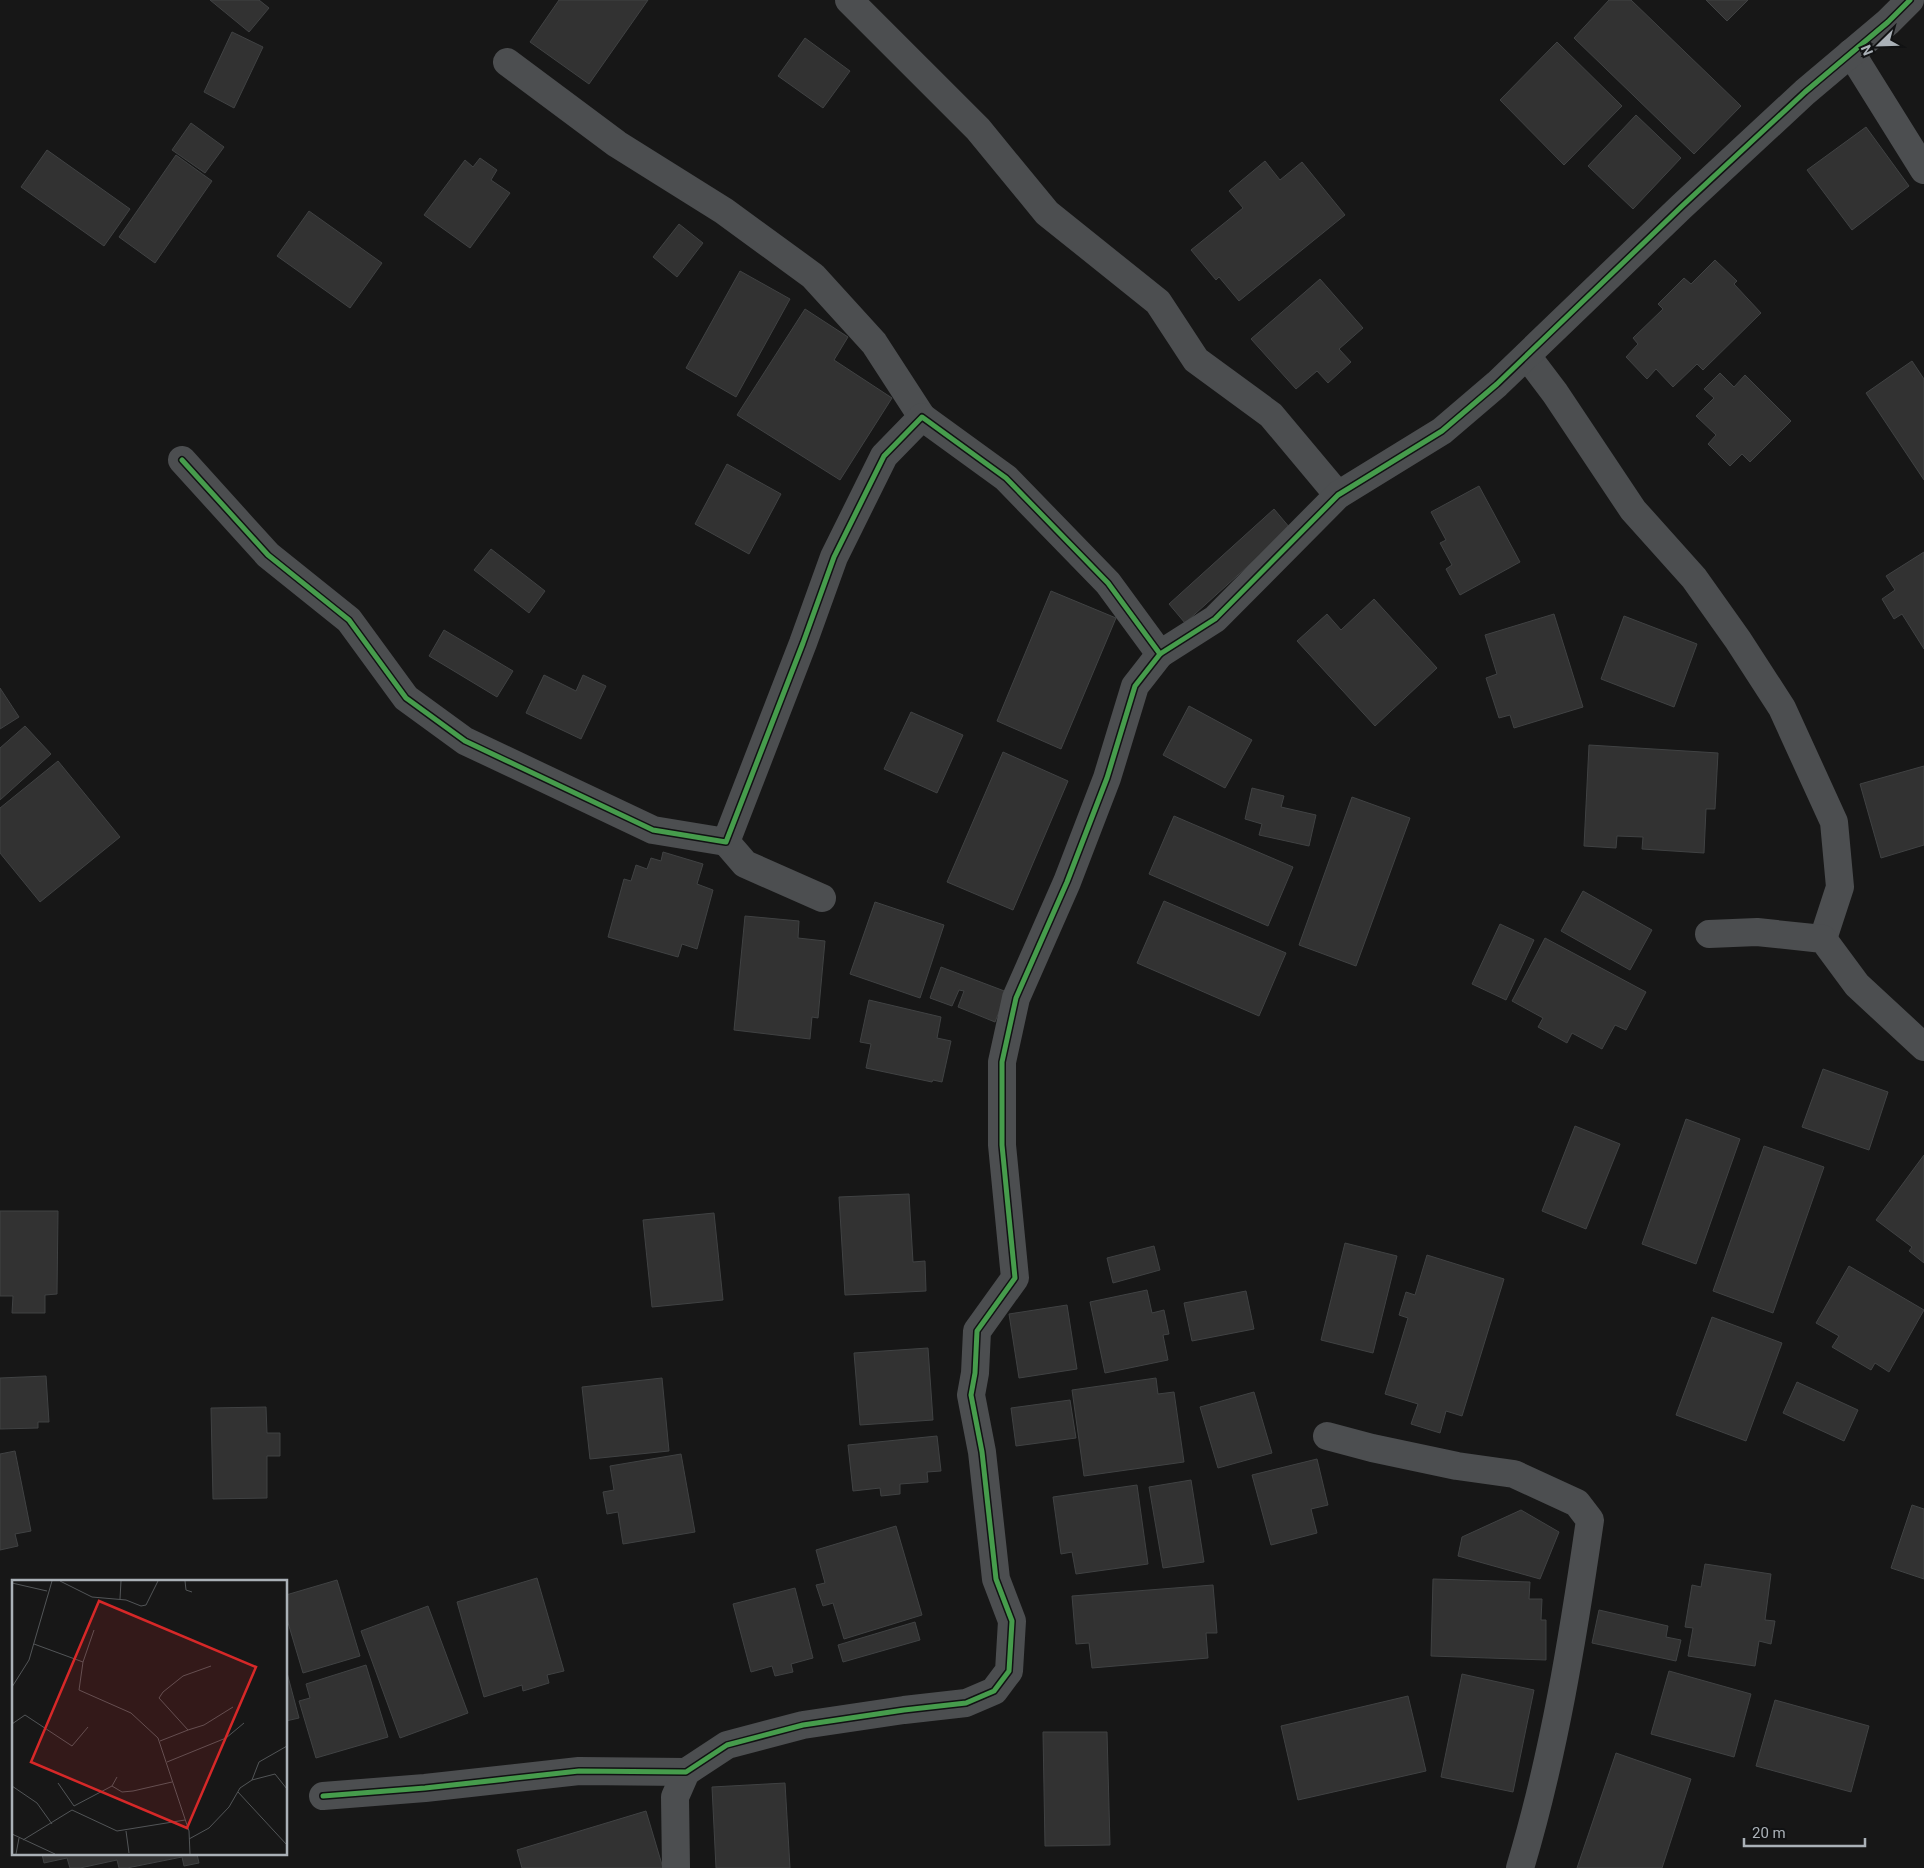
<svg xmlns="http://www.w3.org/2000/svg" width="1924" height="1868" font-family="Roboto,sans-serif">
<rect width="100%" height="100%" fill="#171717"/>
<g fill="#323232" stroke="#404243">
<path d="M210,0H259L269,8L249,32Z"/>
<path d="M559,0H648L589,84L530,42Z"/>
<path d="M1609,0H1631L1741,106L1694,154L1574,38Z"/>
<path d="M1706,0H1748L1727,21Z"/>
<path d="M232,32L263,47L234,108L204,92Z"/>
<path d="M805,38L850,71L823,108L778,76Z"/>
<path d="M1557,42L1622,106L1564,165L1500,100Z"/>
<path d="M1636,115L1681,158L1633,209L1588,166Z"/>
<path d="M191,123L224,147L205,173L172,150Z"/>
<path d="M1866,127L1909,186L1852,230L1807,170Z"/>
<path d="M47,150L130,209L104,246L21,187Z"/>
<path d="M176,155L212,181L155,263L119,237Z"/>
<path d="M480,158L497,170L491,180L510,193L470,248L424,215L465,160L473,167Z"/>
<path d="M1265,161L1280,180L1302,162L1345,215L1239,301L1219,277L1216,280L1191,250L1243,208L1229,191Z"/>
<path d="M309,211L382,263L350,308L277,256Z"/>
<path d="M679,224L703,243L677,277L653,257Z"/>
<path d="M1715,260L1737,281L1734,284L1761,313L1703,370L1697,364L1673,387L1656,369L1647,379L1626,357L1638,344L1633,338L1663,309L1658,304L1684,278L1691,284Z"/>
<path d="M740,271L790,299L736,397L686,368Z"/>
<path d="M1320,279L1363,328L1339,349L1351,362L1328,383L1317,371L1296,389L1251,339Z"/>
<path d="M805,309L848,337L834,360L892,398L840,480L737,415Z"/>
<path d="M1912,361L1924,379V480L1866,393Z"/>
<path d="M1720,373L1734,387L1745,375L1791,421L1750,462L1742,454L1730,466L1708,444L1716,435L1696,416L1714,398L1704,389Z"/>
<path d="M727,464L781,494L749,554L695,524Z"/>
<path d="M1479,486L1520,562L1460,595L1446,569L1452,565L1440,543L1446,540L1431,512Z"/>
<path d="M1274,509L1290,528L1185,623L1169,604Z"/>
<path d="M491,549L545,591L529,613L474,570Z"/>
<path d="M1924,552V649L1902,614L1894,619L1882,599L1895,590L1886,576Z"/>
<path d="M1051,591L1116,618L1061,749L997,721Z"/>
<path d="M1374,599L1437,668L1375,726L1297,641L1327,614L1341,630Z"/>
<path d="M1554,614L1583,707L1514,728L1510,715L1499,718L1486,678L1497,674L1485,635Z"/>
<path d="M1624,616L1697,644L1674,707L1601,679Z"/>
<path d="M444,630L513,671L497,697L429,656Z"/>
<path d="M544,675L576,691L583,675L606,686L581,739L526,713Z"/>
<path d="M0,688L19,717L0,729Z"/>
<path d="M1189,706L1252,740L1225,788L1163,755Z"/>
<path d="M911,712L963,735L937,793L884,769Z"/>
<path d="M25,726L51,754L0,800V748Z"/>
<path d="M1589,745L1718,753L1715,809H1706L1704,853L1642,849L1643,837L1617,836L1616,848L1584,846Z"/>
<path d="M1003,752L1068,781L1013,910L947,882Z"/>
<path d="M58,761L120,837L40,902L0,853V808Z"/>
<path d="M1924,766V845L1881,858L1860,784Z"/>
<path d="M1252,788L1284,796L1281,807L1316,815L1309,846L1259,835L1262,824L1245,819Z"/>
<path d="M1352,797L1410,818L1356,966L1299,945Z"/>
<path d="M1174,816L1293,867L1268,926L1149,874Z"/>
<path d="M663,852L703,864L697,884L713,890L697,949L682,944L678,957L608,937L624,879L631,881L636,865L647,869L651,858L661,861Z"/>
<path d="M1583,891L1652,930L1630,970L1561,931Z"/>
<path d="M1164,901L1286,953L1259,1016L1137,963Z"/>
<path d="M875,902L944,925L920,998L850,974Z"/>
<path d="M745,916L799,921L798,938L825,941L818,1018L812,1017L810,1039L734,1030Z"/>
<path d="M1500,924L1534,940L1506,1000L1472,984Z"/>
<path d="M1545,938L1646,992L1626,1030L1615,1025L1602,1049L1572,1033L1567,1043L1538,1027L1543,1018L1512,1001Z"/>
<path d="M941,967L1007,992L995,1022L958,1007L964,991L959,990L952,1006L930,998Z"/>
<path d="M869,1000L941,1017L937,1038L951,1041L942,1082L933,1080L932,1082L866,1068L871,1044L860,1042Z"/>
<path d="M1823,1069L1888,1092L1869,1150L1802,1127Z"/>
<path d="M1686,1119L1740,1139L1696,1264L1642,1244Z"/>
<path d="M1575,1126L1620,1144L1586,1229L1542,1211Z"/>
<path d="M1764,1146L1824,1167L1773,1313L1713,1291Z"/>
<path d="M1924,1155V1263L1909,1251L1912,1247L1876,1220Z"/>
<path d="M909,1194L913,1262L925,1261L926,1291L845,1295L839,1197Z"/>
<path d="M0,1211H58L57,1294L45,1295V1313H12L13,1296H0Z"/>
<path d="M714,1213L723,1300L652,1307L643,1220Z"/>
<path d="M1345,1243L1397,1256L1373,1353L1321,1340Z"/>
<path d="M1154,1246L1160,1270L1113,1283L1107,1258Z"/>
<path d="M1427,1255L1504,1279L1462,1416L1446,1411L1440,1433L1411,1424L1418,1404L1385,1394L1408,1318L1399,1315L1406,1292L1415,1295Z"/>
<path d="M1849,1266L1924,1310L1889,1372L1875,1363L1871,1370L1832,1347L1839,1336L1816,1323Z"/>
<path d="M1147,1290L1152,1313L1164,1310L1169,1334L1163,1335L1168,1360L1105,1373L1090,1302Z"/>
<path d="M1246,1291L1254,1329L1192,1341L1184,1303Z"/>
<path d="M1067,1305L1077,1369L1019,1378L1009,1314Z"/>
<path d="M1712,1317L1782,1343L1746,1441L1676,1415Z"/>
<path d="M928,1348L933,1420L860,1425L854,1353Z"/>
<path d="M46,1376L49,1422H38V1428L0,1429V1378Z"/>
<path d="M662,1378L669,1451L590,1459L582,1387Z"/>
<path d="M1156,1378L1158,1394L1174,1392L1184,1462L1084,1476L1072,1390Z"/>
<path d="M1797,1382L1858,1410L1844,1441L1783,1413Z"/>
<path d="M1254,1392L1272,1453L1218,1468L1200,1407Z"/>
<path d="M1070,1400L1076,1438L1016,1446L1011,1408Z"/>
<path d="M266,1407L267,1433H280V1456H267V1498L213,1499L211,1408Z"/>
<path d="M937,1436L941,1471L927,1472L928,1482L900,1484V1494L881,1496L880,1488L853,1491L848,1445Z"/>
<path d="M15,1451L31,1531L15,1534L18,1546L0,1550V1454Z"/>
<path d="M681,1454L695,1532L623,1544L618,1512L607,1514L603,1492L614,1490L610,1466Z"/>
<path d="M1317,1459L1328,1505L1311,1509L1317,1533L1271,1545L1252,1475Z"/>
<path d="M1191,1480L1204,1562L1163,1568L1149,1487Z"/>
<path d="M1137,1485L1148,1564L1076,1574L1072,1552L1061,1554L1053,1497Z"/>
<path d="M1912,1505L1924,1509V1579L1891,1568Z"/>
<path d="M1521,1510L1559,1532L1540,1579L1458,1556L1462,1537Z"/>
<path d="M896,1526L922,1615L844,1639L833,1603L823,1606L816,1585L825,1583L816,1550Z"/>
<path d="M1705,1564L1771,1574L1765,1620L1775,1621L1771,1644L1759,1641L1755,1666L1688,1656L1693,1628L1685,1627L1692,1585L1701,1587Z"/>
<path d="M537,1578L564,1671L547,1675L549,1683L523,1691L522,1685L484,1697L457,1602Z"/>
<path d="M1433,1579L1530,1582L1529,1599H1542L1541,1620H1546V1660L1431,1656Z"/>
<path d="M337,1580L360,1656L303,1673L286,1616V1595Z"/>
<path d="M1213,1585L1217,1633H1206L1208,1658L1092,1668L1089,1643L1076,1644L1072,1596Z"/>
<path d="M795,1588L813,1658L791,1664L793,1672L775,1676L772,1666L751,1672L733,1604Z"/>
<path d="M428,1606L468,1713L400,1738L361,1631Z"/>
<path d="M1599,1610L1668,1626L1666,1637L1681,1640L1676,1661L1592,1643Z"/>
<path d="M915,1622L920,1640L843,1662L838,1645Z"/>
<path d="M366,1665L388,1737L316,1758L299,1701L310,1698L306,1684Z"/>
<path d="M286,1669L299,1718L286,1721Z"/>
<path d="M1669,1671L1751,1694L1734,1757L1651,1734Z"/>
<path d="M1462,1674L1534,1690L1513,1792L1441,1777Z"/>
<path d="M1408,1696L1426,1771L1298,1800L1281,1726Z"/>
<path d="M1775,1700L1869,1726L1851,1792L1756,1766Z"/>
<path d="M1043,1732H1107L1110,1845L1045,1846Z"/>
<path d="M1616,1753L1691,1779L1662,1868H1577Z"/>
<path d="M785,1783L790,1868H716L712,1787Z"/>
<path d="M646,1811L663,1868H522L517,1850Z"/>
<path d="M42,1854H197L199,1863L184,1866L182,1857L127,1868H119L117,1860L80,1868H70L67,1858L44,1863Z"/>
</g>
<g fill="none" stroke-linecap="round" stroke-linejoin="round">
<g stroke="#4c4e50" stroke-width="28">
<path d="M849,0L978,129L1047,213L1158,302L1196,360L1271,415L1338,495"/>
<path d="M1851,53L1924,170"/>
<path d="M507,62L617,144L724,211L813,276L874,343L922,417"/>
<path d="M1527,356L1555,393L1633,510L1694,578L1738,640L1782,708L1834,822L1840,887L1823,939"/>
<path d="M182,460L268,555L349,620L406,698L465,741L653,830L726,842L803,643L834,557L884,456L922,417L1006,478L1108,583L1160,654"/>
<path d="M726,842L745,864L822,898"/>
<path d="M1709,934L1757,932L1823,939L1857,985L1924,1047"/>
<path d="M1327,1436L1372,1448L1457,1466L1514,1474L1577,1503L1590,1520C1573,1637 1554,1755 1520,1868"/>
<path d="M323,1796L425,1788L579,1771L686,1772L727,1745L803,1725L904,1710L966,1703L994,1691L1009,1671L1012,1621L996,1579L982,1452L971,1395L975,1373L977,1331L1015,1278L1002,1145V1062L1016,998L1067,882L1107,778L1135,686L1160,654L1215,619L1338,495L1442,431L1497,384L1681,207L1805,92L1888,22L1910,0"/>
<path d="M676,1868L675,1797L686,1772"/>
</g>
<g stroke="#111213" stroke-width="8">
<g id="cycleway">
<path d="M182,460L268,555L349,620L406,698L465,741L653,830L726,842L803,643L834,557L884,456L922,417L1006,478L1108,583L1160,654"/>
<path d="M323,1796L425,1788L579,1771L686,1772L727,1745L803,1725L904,1710L966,1703L994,1691L1009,1671L1012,1621L996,1579L982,1452L971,1395L975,1373L977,1331L1015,1278L1002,1145V1062L1016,998L1067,882L1107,778L1135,686L1160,654L1215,619L1338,495L1442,431L1497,384L1681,207L1805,92L1888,22L1910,0"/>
</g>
</g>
<use href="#cycleway" stroke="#469c4c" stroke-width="5"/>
</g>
<g transform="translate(12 1580)">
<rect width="275" height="275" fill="#171717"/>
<path fill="none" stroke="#525557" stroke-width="1" d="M48,1L80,17L114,20L129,26L134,25L146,1M173,1L174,10L180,12M0,3L35,11M108,19L109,1M82,50L71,82L67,110L119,133L146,158L177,251L178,274M22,64L71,82M0,107L17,80L40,1M0,144L13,135L60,166L76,147M176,150L192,145L221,127M148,161L176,150L147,118L151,112L171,96L199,86M155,182L214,158L232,143M240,200L263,194L275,209M46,203L62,226M0,206L25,223L40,244M100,206L110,212L121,211L160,202M226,212L275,265M62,226L100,206L105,197M114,251L117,273M0,254L43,274M177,259L197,248L217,227L228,208L240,200L247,182L275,166M11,260L60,230L105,251L173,240M4,274L7,258"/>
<path fill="#d62828" fill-opacity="0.15" stroke="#d62828" stroke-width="2.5" d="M87,21L244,87L175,248L19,182Z"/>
<rect width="275" height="275" fill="none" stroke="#aab1b7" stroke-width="2.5"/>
</g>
<g transform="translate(1879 45) rotate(247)" stroke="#111213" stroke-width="4" paint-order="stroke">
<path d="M0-4L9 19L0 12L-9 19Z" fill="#aab1b7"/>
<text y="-8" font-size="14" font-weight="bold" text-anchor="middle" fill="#aab1b7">N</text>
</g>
<path d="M1744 1838v8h121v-8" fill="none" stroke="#aab1b7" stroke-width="2.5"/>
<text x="1752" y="1838" font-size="15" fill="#aab1b7" stroke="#111213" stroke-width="4" paint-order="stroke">20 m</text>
</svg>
